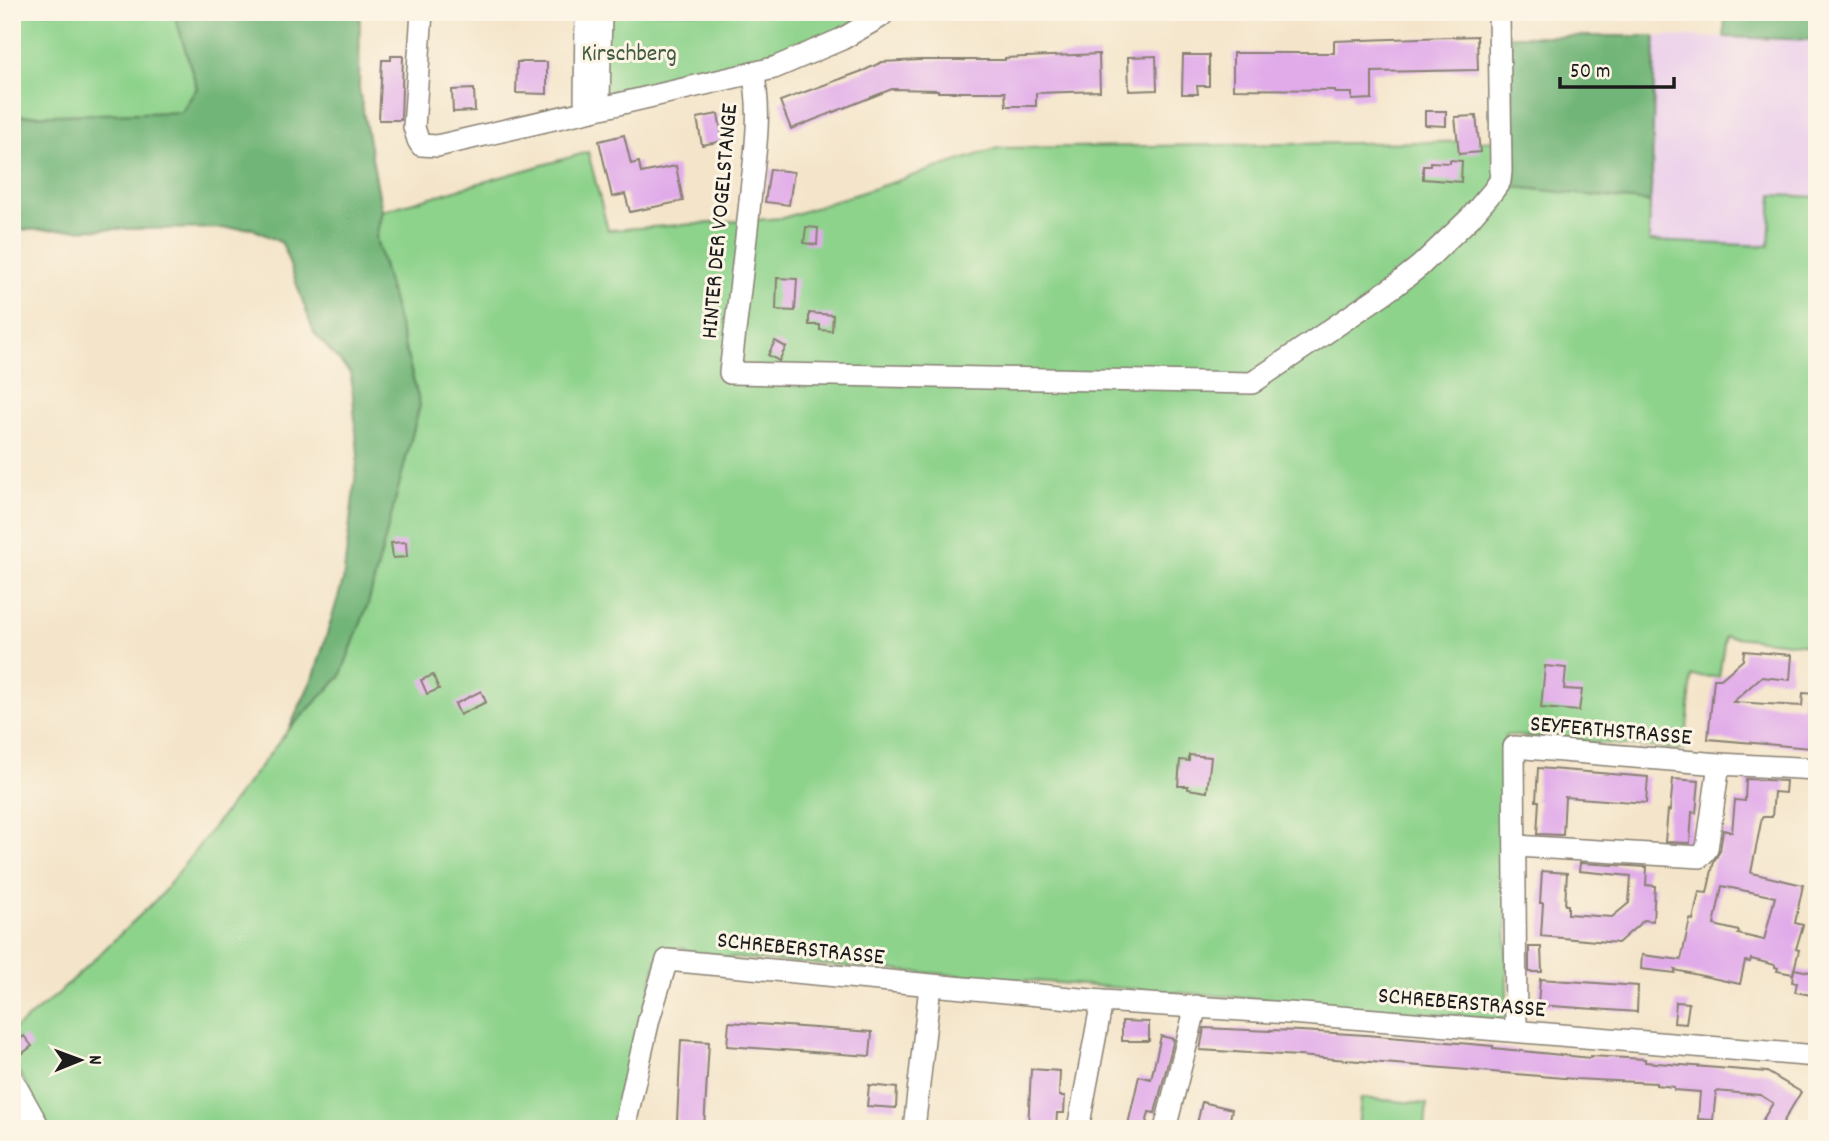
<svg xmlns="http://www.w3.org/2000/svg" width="1829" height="1141" font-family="Dekko,sans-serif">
<rect width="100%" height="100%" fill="#fcf5e5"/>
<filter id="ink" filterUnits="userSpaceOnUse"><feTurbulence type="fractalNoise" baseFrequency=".0143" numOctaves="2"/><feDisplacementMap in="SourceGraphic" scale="14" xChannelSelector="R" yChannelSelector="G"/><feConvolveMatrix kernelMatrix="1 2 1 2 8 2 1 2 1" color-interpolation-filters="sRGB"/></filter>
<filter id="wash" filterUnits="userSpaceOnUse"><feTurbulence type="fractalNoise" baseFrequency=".00686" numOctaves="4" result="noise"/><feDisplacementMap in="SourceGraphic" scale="28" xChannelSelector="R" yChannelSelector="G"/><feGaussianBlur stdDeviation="1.57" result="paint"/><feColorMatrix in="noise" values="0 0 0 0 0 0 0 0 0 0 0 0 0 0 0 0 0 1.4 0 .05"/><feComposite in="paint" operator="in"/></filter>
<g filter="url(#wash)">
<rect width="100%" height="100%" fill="#f4e5ca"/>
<path fill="#ecd1eb" d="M1655,36L1817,40V250L1769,246L1648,241L1652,178Z"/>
<g fill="#8ed38c" stroke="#557854" stroke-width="2">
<path d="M12,12H174L197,88L181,113L12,116Z"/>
<path d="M589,12H866L840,33L755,64L668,86L588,98Z"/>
<path d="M1498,141V187H1515L1650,202L1649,241L1769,246L1772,195L1817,197V646L1725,636L1719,677L1692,676L1685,750L1506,735L1507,1020L1210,995L698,955L681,947L657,959L618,1129H50L12,1059V1031L59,993L160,896L289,729L340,677L368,604L420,405L376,238L382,211L588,152L608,230L783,218L998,148Z"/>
<path d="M1361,1098L1427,1104L1425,1129H1358Z"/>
</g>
<g fill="#72b578" stroke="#47684a" stroke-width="2">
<path d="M174,12H360L359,89L382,211L376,238L420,405L368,604L340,677L289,729L315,673L343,581L358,455L351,374L314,333L282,243L251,228L12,230V116L181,112L197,88Z"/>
<path d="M1725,12H1817V40L1724,37Z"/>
<path d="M1511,36H1655L1652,178L1650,202L1515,187L1516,141L1512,126Z"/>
</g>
<g id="blocks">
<g fill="#e1abea" fill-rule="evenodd">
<path d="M1477,36L1478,70L1372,72V99L1352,100V93H1335V90L1233,89V53H1334V41Z"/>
<path d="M1099,54L1100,91L1036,93V106H1006L1005,92H938V90L892,89L791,129L780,101L865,70L882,62L920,60H1005V58Z"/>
<path d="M1183,55H1209V86H1197L1198,94H1182Z"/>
<path d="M391,56H403L401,120H379L382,60H391Z"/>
<path d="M1156,56L1157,90L1129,91L1128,57Z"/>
<path d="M517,62H547V94L516,93Z"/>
<path d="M474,89L475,111L453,112L452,90Z"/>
<path d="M1425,111H1446V126L1425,125Z"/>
<path d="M718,114L723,141L702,145L697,118Z"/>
<path d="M1476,116L1480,152L1459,154L1455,117Z"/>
<path d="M624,135L631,164L639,162L641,173L676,166L683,201L630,212L625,194L612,197L599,141Z"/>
<path d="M1450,160L1462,161L1461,182L1423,179V166H1430V162L1450,163Z"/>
<path d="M770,169L794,172L789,205L765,202Z"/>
<path d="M806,227L818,228L817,245L804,243Z"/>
<path d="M777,278L797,279L795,311L776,310Z"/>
<path d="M809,313L833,315L832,331L820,330V325H809Z"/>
<path d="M775,341L786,347L779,361L768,355Z"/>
<path d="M406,542L407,557L393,558L391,543Z"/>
<path d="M1744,651L1792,655L1790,680L1761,677L1733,702L1802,706L1803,693L1817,694V714H1814L1811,748L1708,739L1714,679H1721L1743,660Z"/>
<path d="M1545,666L1566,668L1564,689L1582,690L1579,711L1541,708Z"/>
<path d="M433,675L439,689L427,694L421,680Z"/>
<path d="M481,691L486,702L460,715L455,704Z"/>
<path d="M1189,755L1211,757L1207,792L1188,789V786H1178L1180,760L1189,761Z"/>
<path d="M1538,768L1648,777L1646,803L1565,797L1563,835L1537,834L1539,801H1536Z"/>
<path d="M1673,779L1699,781L1696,813L1692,812L1690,843L1665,842L1668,810L1670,811Z"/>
<path d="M1746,779L1786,781L1785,793L1774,792L1772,817H1762L1751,873L1803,885L1795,923L1803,925L1796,949L1799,950L1793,974L1777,971L1778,968L1775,967V965L1751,959L1750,962L1745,961L1740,984L1675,970V973L1641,969L1642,955L1681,960L1690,919L1693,920L1699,892L1707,893L1714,861L1720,851L1723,830L1732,832L1735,800L1745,801ZM1722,886L1775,897L1764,940L1738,934L1739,931L1714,925Z"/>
<path d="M1580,863L1647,867L1646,885L1655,886L1653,921L1644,920L1618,943L1541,936L1543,903H1540L1542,871L1567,873L1565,905H1568V914L1612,917L1629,903L1631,876L1579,871Z"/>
<path d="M1529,947H1541L1542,972H1529Z"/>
<path d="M1794,969L1815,973L1811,995L1795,992L1797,983L1792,982Z"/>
<path d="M1540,979L1638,986L1637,1012L1538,1005Z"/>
<path d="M1676,1002L1689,1003L1686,1024L1674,1023Z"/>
<path d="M1122,1021L1149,1022V1041H1122Z"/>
<path d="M729,1022L872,1032L870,1056L727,1046Z"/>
<path d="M1204,1028L1270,1031V1030L1301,1031L1366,1035L1493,1046V1048L1590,1058V1056L1645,1059V1062L1767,1072L1801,1092L1779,1129H1757L1773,1103L1760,1095L1716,1091L1713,1120L1698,1119L1700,1092L1674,1090V1087L1656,1085V1083L1575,1079L1299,1056L1200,1050Z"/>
<path d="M24,1036L32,1046L19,1056L12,1046Z"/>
<path d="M1161,1036L1174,1039L1155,1113L1149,1112L1145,1129H1127L1139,1076L1151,1079Z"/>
<path d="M681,1040L709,1042L704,1129H679L680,1121H677Z"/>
<path d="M1031,1069L1060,1071L1059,1096H1065L1064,1113H1057L1056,1129H1028Z"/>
<path d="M869,1085L897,1088L896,1108L867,1106Z"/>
<path d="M1202,1102L1232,1109L1228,1129H1210V1127L1197,1124Z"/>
</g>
</g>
</g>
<g filter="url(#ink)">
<use href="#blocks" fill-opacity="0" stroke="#888073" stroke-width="2"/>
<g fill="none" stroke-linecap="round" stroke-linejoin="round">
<g stroke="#888073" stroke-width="24">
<g id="minor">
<path d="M422,12L414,127L418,140L421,145L437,146L774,68L842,39L880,17L885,12"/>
<path d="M586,12L585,101H599L601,12"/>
<path d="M753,73C762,111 755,153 751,191C745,252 737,313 730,373L1252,383L1396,285L1420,266L1470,218L1493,191L1500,181L1501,171L1499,12"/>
<path d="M1515,846L1700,857L1707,849L1719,764"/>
<path d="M1516,1031L1514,747L1719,764L1817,769"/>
<path d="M12,1079L40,1129"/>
<path d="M624,1129L649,1019L667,960L1102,1001L1303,1014L1817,1056"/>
<path d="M914,1129L930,986"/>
<path d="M1078,1129L1102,1001"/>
<path d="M1165,1129L1196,1006"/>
</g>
</g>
<use href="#minor" stroke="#fff" stroke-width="21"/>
</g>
</g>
<g text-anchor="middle" stroke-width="6" stroke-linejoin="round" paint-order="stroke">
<g font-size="24" fill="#445c43" stroke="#fcf5e5">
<text x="629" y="60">Kirschberg</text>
</g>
<g font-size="24" fill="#1c1c1c" stroke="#fcf5e5">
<text transform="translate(718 221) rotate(-85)" y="8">HINTER DER VOGELSTANGE</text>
<text transform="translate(1611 729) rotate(5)" y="8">SEYFERTHSTRASSE</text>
<text transform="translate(801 947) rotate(6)" y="8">SCHREBERSTRASSE</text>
<text transform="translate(1462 1001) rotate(5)" y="8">SCHREBERSTRASSE</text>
</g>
</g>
<rect width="1829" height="1141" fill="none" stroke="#fcf5e5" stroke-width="42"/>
<g transform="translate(80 1060) rotate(89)" stroke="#fcf5e5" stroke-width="5" paint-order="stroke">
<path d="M0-5L12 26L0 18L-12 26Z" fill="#1c1c1c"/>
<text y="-10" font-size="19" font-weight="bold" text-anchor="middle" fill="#1c1c1c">N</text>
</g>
<path d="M1560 77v10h114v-10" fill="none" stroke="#1c1c1c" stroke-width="3.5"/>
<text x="1570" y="77" font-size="21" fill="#1c1c1c" stroke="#fcf5e5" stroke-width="5" paint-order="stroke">50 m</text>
</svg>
